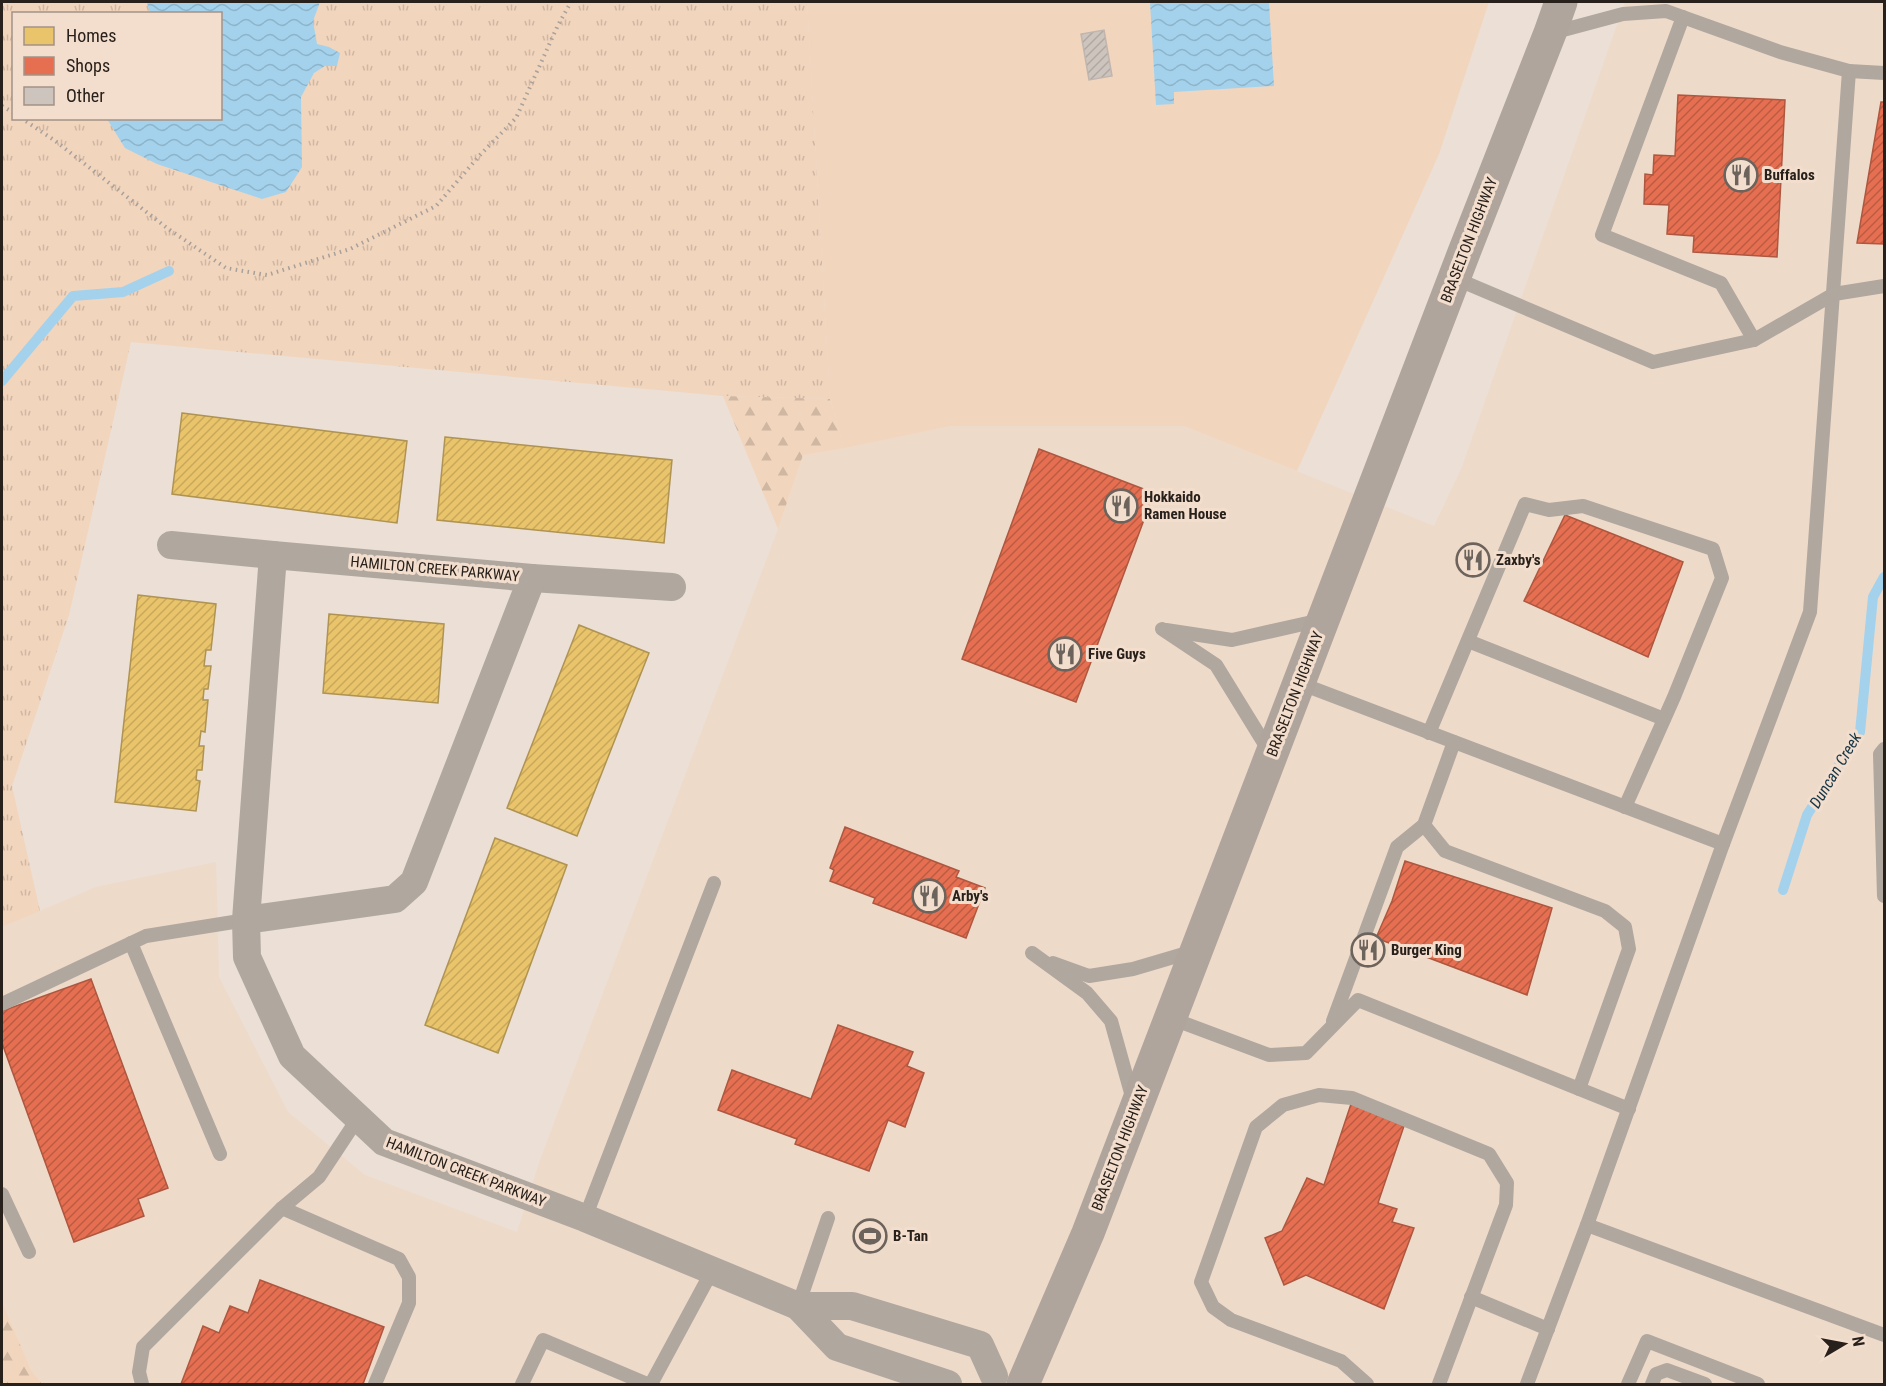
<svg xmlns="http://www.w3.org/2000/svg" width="1886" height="1386" font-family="'Roboto Condensed',sans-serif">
<defs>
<pattern id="grass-tufts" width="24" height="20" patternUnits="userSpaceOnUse" patternTransform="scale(1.5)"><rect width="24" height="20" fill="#f2d5bd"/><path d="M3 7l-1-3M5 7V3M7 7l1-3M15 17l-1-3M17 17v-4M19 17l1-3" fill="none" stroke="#d0b7a2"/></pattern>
<pattern id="forest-firs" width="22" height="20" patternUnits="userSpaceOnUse" patternTransform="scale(1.5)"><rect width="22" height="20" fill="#f2d5bd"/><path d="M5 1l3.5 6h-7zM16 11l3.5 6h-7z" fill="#d0b7a2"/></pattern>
<pattern id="water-waves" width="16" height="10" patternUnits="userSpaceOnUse" patternTransform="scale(1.5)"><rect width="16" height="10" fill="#a4d2ec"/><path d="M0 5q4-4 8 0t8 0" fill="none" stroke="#8db4ca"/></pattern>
<pattern id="homes-hatch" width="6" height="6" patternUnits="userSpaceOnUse" patternTransform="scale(1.5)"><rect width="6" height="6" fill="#e9c46a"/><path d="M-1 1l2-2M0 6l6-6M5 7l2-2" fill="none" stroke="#c8a85b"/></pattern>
<pattern id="shops-hatch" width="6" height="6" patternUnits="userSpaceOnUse" patternTransform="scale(1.5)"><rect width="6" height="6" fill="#e76f51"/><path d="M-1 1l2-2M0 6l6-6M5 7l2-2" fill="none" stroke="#bb5b42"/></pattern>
<pattern id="building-hatch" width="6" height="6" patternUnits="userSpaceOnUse" patternTransform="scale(1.5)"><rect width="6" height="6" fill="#cdc4bd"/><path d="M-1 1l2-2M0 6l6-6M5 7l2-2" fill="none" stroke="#b0a8a2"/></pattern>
</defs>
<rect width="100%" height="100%" fill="#ebdfd6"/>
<path fill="#eedac9" d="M1625,2H1884V1384H42L31,1370L2,1302V927L96,887L216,862L219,977L288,1112L365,1175L517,1232L540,1160L778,529L803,455L950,426H1184L1434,526L1462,467Z"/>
<path fill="url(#grass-tufts)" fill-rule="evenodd" d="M2,2H807L830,399L723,396L131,342L69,615L12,786L40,911L2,927ZM14,14H220V118H14Z"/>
<g fill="url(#forest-firs)">
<path d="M723,396L830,399L844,448L803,455L778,529Z"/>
<path d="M2,1302L31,1370L42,1384H2Z"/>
</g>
<path fill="#f2d5bd" d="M807,2H1489L1439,154L1297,471L1184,426H950L844,448L830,399Z"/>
<g fill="url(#water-waves)">
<path d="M149,2H320L313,21L317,44L329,47L340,53L337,66H325L314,73L301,97L302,167L286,192L262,199L157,164L125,148L107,119L220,118V14L150,13L147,3Z"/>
<path d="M1150,2H1269L1274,86L1174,92V104L1156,105Z"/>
</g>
<g fill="url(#homes-hatch)" stroke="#af9352" stroke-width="1.5">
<path d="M182,413L407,441L397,523L172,494Z"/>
<path d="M445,437L672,460L664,543L437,520Z"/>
<path d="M138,595L216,604L211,650H206L204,666H211L208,689H204L203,700H208L205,732L201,731L199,746H204L202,770H197L196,780L200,781L196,811L115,802Z"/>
<path d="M329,614L444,624L438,703L323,693Z"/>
<path d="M579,625L649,653L577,836L507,808Z"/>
<path d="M495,838L567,865L498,1053L425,1025Z"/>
</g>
<g fill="url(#shops-hatch)" stroke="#ae5740" stroke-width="1.5">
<path d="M1678,95L1785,100L1777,257L1693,252L1694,236L1667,234L1669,205L1644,204L1645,174L1653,175L1654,155L1675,156Z"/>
<path d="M1881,102H1884V244L1857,243Z"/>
<path d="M1039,449L1154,493L1076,702L962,659Z"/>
<path d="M1565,515L1683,562L1648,657L1524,601Z"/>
<path d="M845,827L959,871L956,877L985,888L966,938L873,903L875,898L830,881L834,870L830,868Z"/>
<path d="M1405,861L1552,908L1527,995L1376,938L1392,901Z"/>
<path d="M91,979L168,1188L138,1199L144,1216L74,1242L2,1043V1011Z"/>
<path d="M838,1025L913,1052L907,1066L924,1073L905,1127L888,1120L869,1171L795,1144L797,1139L718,1110L732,1070L811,1099Z"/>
<path d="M1351,1104L1404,1126L1378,1203L1397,1209L1392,1222L1414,1228L1384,1309L1306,1275L1284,1285L1265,1238L1282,1231L1307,1178L1324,1185Z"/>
<path d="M260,1280L384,1327L363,1384H181L203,1326L219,1333L230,1306L248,1313Z"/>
</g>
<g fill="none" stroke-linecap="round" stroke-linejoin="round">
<g stroke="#a4d2ec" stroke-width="10">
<path d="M2,381L73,296L123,292L169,271"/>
<path d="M1783,890L1807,815L1860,732L1873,597L1884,577"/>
</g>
</g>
<path fill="url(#building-hatch)" stroke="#c0b6af" stroke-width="1.5" d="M1104,30L1112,76L1089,80L1081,34Z"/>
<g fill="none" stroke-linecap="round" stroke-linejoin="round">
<g stroke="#a8a09a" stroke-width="4" stroke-dasharray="1.5 4.5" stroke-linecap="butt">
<path d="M2,106L14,113"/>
<path d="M21,118L54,140L167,228L226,268L267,275L350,249L436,206L480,155L516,118L558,25L571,2"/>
</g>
<g stroke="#b0a79f" stroke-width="14">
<path d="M1683,17L1602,235L1721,283L1754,340"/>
<path d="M1552,33L1623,14L1666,11L1780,52L1849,71L1810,612L1723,844"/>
<path d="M1849,71L1884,73"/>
<path d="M1454,278L1653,362L1754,340L1834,294L1884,286"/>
<path d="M1162,629L1216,665L1269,751"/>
<path d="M1166,630L1232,640L1321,620"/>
<path d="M1468,641L1664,719"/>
<path d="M1299,683L1723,844L1587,1225"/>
<path d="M1429,733L1525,504L1549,510L1583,506L1713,549L1722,578L1674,697L1625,807"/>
<path d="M1454,742L1424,825L1445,851L1605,911L1625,927L1629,949L1579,1089"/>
<path d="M1884,749L1880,754L1884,896"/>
<path d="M131,943L220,1154"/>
<path d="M1032,953L1087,993L1111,1021L1133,1100"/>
<path d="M1053,963L1089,976L1133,969L1194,951"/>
<path d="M2,1004L146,936L246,920"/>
<path d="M1170,1018L1269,1055L1306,1053L1358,1000L1629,1109"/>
<path d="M1333,1021L1397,847L1424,825"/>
<path d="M2,1194L29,1252"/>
<path d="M282,1208L399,1259L409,1277V1303L375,1384"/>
<path d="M585,1218L714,883"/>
<path d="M1471,1297L1548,1329"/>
<path d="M798,1306L828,1218"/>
<path d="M142,1384L139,1372L143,1347L282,1208L319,1177L358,1118"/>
<path d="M522,1384L543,1340L647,1384"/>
<path d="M651,1384L712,1271"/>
<path d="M1367,1384L1341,1361L1231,1320L1213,1307L1201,1282L1256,1127L1283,1105L1319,1095L1352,1098L1489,1154L1507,1183L1506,1205L1439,1384"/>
<path d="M1527,1384L1587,1225L1884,1335"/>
<path d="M1628,1384L1647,1341L1758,1384"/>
<path d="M1652,1384L1656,1374L1667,1370L1705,1384"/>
</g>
<g stroke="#b0a79f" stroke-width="28">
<path d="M171,545L273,555"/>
<path d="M532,578L672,587"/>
<path d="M246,920L395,899L414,882L532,578L273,555L246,920L247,957L292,1056L384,1142L585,1218L798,1306H852L980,1345L994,1376"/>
<path d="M798,1306L837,1347L948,1384"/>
</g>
<path stroke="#b0a59c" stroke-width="33" d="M1023,1384L1088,1233L1463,255L1550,33L1561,2"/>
</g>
<defs>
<g id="restaurant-ring" transform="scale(1.725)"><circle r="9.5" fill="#f3dece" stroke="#6c635c" stroke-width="1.5"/><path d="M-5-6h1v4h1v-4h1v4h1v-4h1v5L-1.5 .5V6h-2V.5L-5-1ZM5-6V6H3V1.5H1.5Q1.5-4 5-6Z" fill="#6c635c"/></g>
<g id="stadium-ring" transform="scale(1.725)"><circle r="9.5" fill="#f3dece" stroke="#6c635c" stroke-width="1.5"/><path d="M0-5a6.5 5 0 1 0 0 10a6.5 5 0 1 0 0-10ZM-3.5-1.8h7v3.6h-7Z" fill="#6c635c"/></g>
</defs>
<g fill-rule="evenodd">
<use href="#restaurant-ring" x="1741" y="175"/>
<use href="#restaurant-ring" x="1121" y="506"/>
<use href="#restaurant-ring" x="1473" y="560"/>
<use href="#restaurant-ring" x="1065" y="654"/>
<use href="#restaurant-ring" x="929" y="896"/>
<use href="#restaurant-ring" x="1368" y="950"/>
<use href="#stadium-ring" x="870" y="1236"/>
</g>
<g text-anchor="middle" stroke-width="6" stroke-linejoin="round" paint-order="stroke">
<g font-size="15" font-weight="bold" fill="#28201a" stroke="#f3dece" text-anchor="start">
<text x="1764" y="180">Buffalos</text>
<text x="1144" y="502">Hokkaido<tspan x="1144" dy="17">Ramen House</tspan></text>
<text x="1496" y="565">Zaxby's</text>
<text x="1088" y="659">Five Guys</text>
<text x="952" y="901">Arby's</text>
<text x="1391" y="955">Burger King</text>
<text x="893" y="1241">B-Tan</text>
</g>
<g font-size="15" fill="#28201a" stroke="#f3dece">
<text transform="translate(1469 240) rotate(-69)" y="5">BRASELTON HIGHWAY</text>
<text transform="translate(435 569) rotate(5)" y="5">HAMILTON CREEK PARKWAY</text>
<text transform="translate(1295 694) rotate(-69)" y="5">BRASELTON HIGHWAY</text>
<text transform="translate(1120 1148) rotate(-69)" y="5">BRASELTON HIGHWAY</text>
<text transform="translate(466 1172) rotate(21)" y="5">HAMILTON CREEK PARKWAY</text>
</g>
<g font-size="16" font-style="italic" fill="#133445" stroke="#f3dece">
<text transform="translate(1835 770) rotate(-59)" y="6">Duncan Creek</text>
</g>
</g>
<rect width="1886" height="1386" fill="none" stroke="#28201a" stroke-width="6"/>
<rect x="12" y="12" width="210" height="108" fill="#f3dece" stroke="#a29286" stroke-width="1.5"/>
<rect x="24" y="27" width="30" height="18" fill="#e9c46a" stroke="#a29286" stroke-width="1.5"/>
<text x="66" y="42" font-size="18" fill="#28201a">Homes</text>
<rect x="24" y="57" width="30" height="18" fill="#e76f51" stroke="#a29286" stroke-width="1.5"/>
<text x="66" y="72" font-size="18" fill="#28201a">Shops</text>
<rect x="24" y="87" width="30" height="18" fill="#cdc4bd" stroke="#a29286" stroke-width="1.5"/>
<text x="66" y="102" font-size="18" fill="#28201a">Other</text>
<g transform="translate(1844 1344) rotate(80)" stroke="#f3dece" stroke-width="4.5" paint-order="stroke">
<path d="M0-4.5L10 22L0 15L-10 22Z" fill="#28201a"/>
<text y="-9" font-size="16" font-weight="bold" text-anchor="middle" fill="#28201a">N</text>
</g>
</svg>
